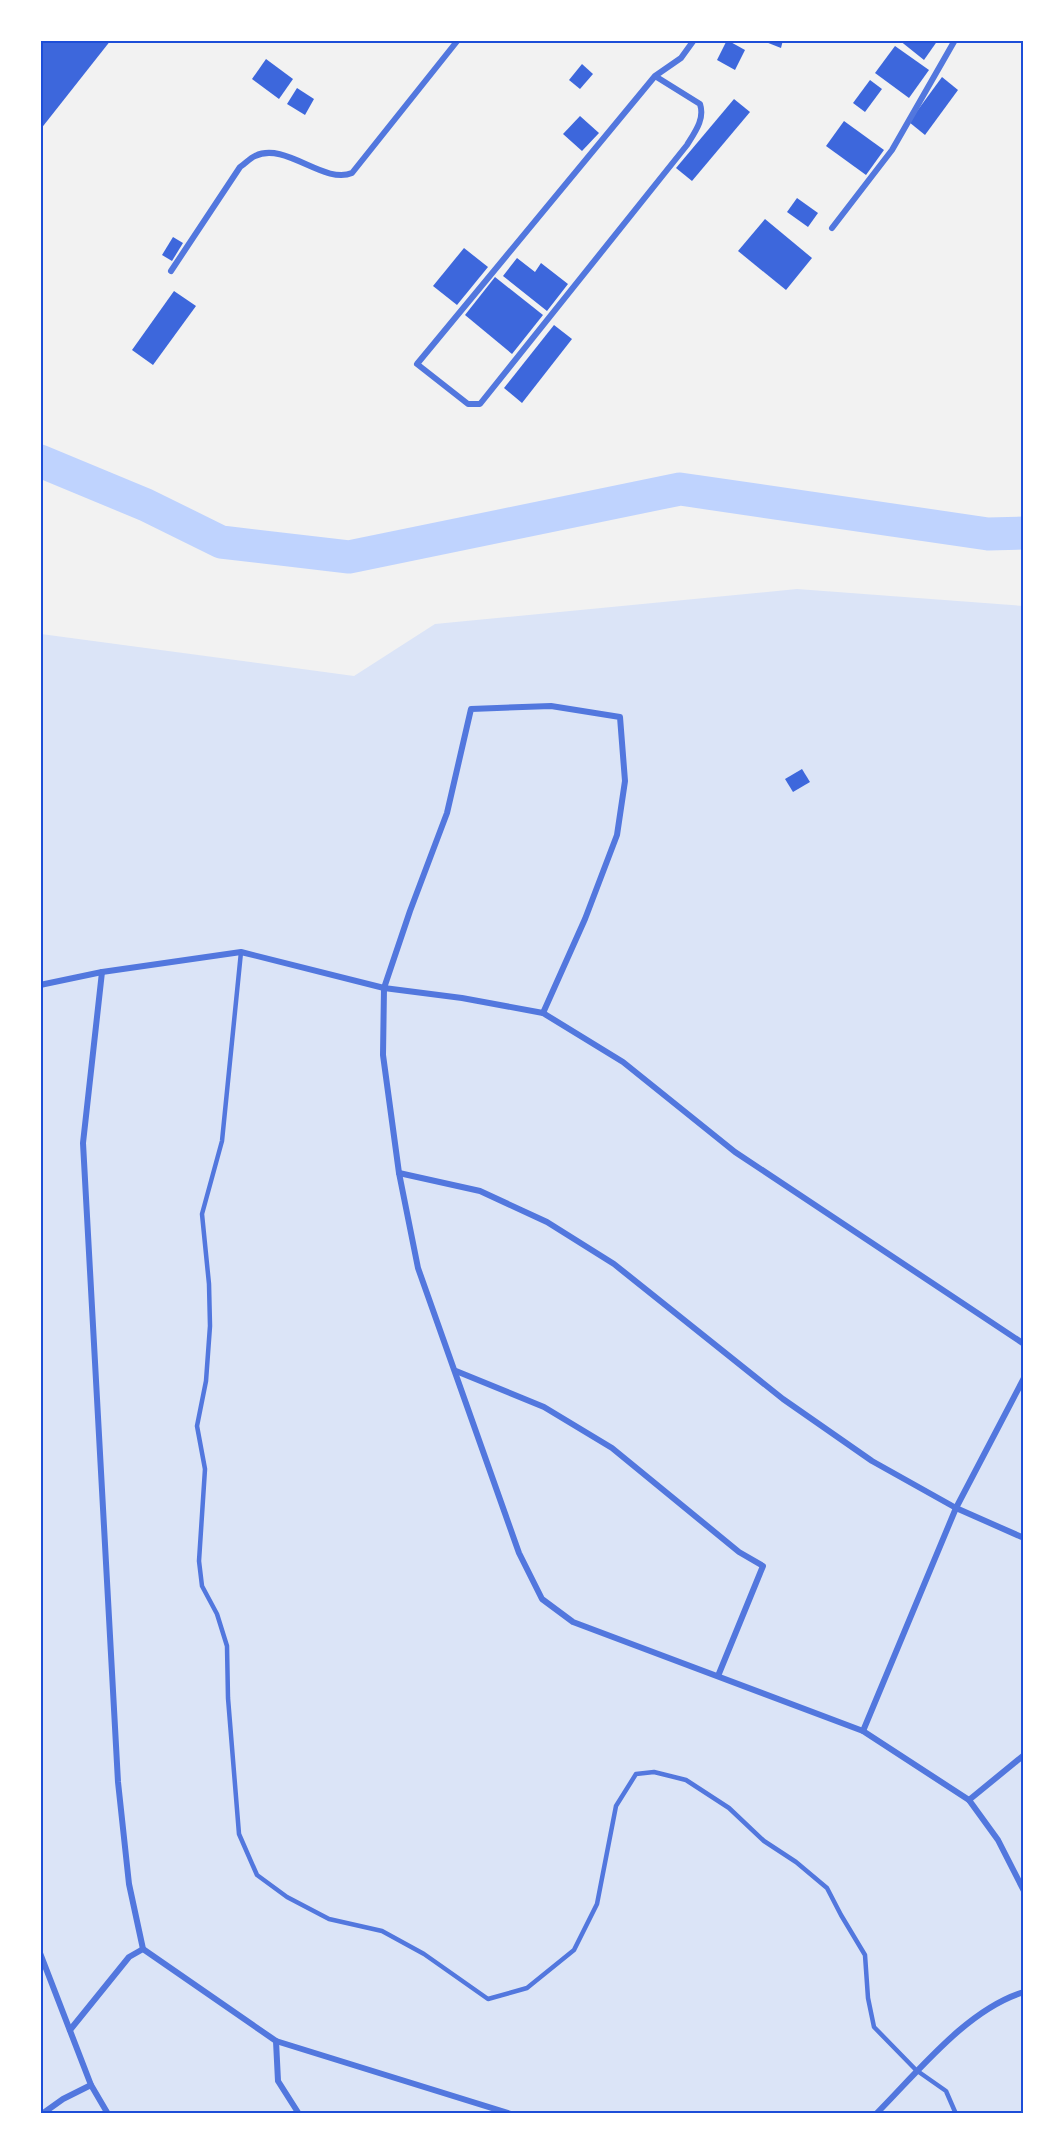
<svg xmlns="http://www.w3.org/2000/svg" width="1064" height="2154" font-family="Overpass,sans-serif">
<rect width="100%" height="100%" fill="#f2f2f2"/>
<path fill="#dbe4f7" d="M797,589L1023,606V2113L41,2114V634L354,676L435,624Z"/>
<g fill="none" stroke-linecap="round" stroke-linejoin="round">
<path stroke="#bfd3fe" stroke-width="33" d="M40,461L146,505L221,542L349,557L680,489L988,534L1024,533"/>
</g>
<g fill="#3d67dc">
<path d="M40,40H111L40,130Z"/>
<path d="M727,40L745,50L735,70L717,60Z"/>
<path d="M761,40H783L781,48Z"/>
<path d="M899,40H938L924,60Z"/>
<path d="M895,46L929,70L909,98L875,73Z"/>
<path d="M266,59L293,79L279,99L252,79Z"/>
<path d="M582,64L593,74L580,89L569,80Z"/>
<path d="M942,77L958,90L925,135L909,122Z"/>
<path d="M870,80L882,89L865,112L853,103Z"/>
<path d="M297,88L314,99L305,115L287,104Z"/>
<path d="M734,99L750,112L692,181L676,168Z"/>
<path d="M580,116L599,133L582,151L563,134Z"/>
<path d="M844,121L884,150L866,175L826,146Z"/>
<path d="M797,198L818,213L808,227L787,212Z"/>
<path d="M765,219L812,258L786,290L738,251Z"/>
<path d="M173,237L183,243L172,261L162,255Z"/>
<path d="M464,248L488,267L457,305L433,286Z"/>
<path d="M517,258L535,272L541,263L568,284L547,311L503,276Z"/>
<path d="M495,277L543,315L512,354L465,315Z"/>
<path d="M174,291L196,306L153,365L132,350Z"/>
<path d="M554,325L572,339L522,403L504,388Z"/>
<path d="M802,769L810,782L793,792L785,779Z"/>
</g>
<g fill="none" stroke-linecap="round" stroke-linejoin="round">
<path stroke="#5277de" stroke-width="4.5" d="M241,952L222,1141L202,1214L209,1284L210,1326L206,1381L197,1426L205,1469L199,1561L202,1586L217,1614L227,1646L228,1698L239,1834L257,1875L287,1897L329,1919L382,1931L424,1954L488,1999L527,1988L574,1950L597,1904L616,1806L636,1774L654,1772L686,1780L729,1808L764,1841L796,1862L827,1888L841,1915L865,1955L868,1998L874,2027L916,2070L946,2091L956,2114"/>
<g stroke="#5277de" stroke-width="6">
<path d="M655,76L700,104C705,119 695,132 687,145L480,404H468L417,364L655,76L681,58L694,40"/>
<path d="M832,228L892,150L955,40"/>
<path d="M171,271L240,167C245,164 250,158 255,156C285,141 324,185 352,173L458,40"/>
<path d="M102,972L83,1143L118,1782L129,1884L143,1949L276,2041L511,2114"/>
<path d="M40,985L102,972L241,952L384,988L462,998L543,1013L623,1062L735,1152L1024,1344"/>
<path d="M543,1013L585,919L617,835L625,781L620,717L551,706L471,709L447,813L410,911L384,988L383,1055L399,1173L418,1268L519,1553L542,1599L573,1622L863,1731L969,1800L998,1840L1024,1891"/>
<path d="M399,1173L480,1191L547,1222L614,1264L783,1399L872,1461L956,1508L1024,1538"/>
<path d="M456,1371L544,1407L612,1448L739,1552L763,1566L718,1676"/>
<path d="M863,1731L956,1508L1024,1378"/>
<path d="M969,1800L1024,1755"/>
<path d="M40,1953L91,2085L108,2114"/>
<path d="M70,2030L129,1957L143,1949"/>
<path d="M276,2041L278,2081L299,2114"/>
<path d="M42,2114L63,2099L91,2085"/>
<path d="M876,2114C917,2073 967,2009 1024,1992"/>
</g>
</g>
<rect width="1064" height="2154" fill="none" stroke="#ffffff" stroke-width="84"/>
<rect x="42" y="42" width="980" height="2070" fill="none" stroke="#1d4ed8" stroke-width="2"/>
</svg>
